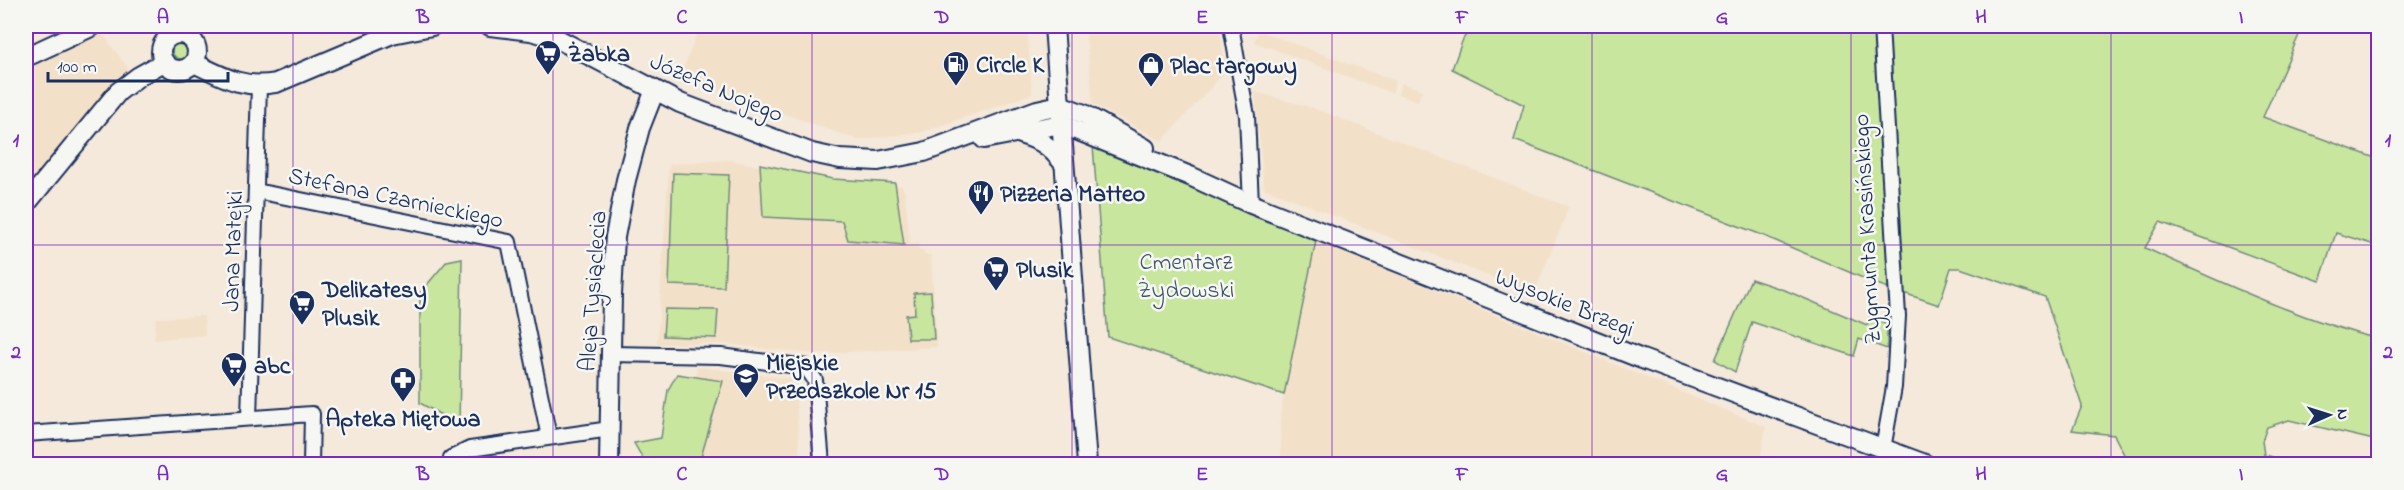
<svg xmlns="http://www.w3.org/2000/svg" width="2404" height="490" font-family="'Indie Flower',sans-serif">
<rect width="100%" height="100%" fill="#f4e9da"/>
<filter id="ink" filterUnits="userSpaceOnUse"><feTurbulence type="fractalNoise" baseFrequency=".0167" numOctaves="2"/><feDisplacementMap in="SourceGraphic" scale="12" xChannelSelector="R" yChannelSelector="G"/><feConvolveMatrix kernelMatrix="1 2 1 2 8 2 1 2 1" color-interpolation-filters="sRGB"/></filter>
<g filter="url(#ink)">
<g fill="#f3e0c9">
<path d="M700,26H1027L1032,94L923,132L858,140L680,77Z"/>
<path d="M1085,26H1219L1226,71L1162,141L1093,104Z"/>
<path d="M100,30L129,70L26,192V68Z"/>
<path d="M1259,31L1396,81L1392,93L1254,42Z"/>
<path d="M1402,83L1422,90L1418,101L1398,94Z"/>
<path d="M1255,92L1313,108L1569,207L1534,294L1264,188Z"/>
<path d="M731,160L829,182L902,186L905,193L910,244H918L919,250H924V255H931L937,347L814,354L724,344H657L669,164Z"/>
<path d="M1316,241L1766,427L1759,464H1281L1280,415Z"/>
<path d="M204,316L205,335L154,340L156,318Z"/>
<path d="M697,367L795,379L800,464H692Z"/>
</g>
<g fill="#c8e69e" stroke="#728a7e" stroke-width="1.5">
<path d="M1472,26H2303L2263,117L2378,159V246L2336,233L2320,281L2160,222L2145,248C2221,282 2298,319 2378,339V441L2289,420L2267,427L2262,441L2264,455L2299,464H2129L2114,435L2072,430L2082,406L2045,297L1960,268H1951L1939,305L1877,284L1762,235L1514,140L1524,105L1452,69L1463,39Z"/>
<circle cx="181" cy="50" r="9"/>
<path d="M1093,146L1316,241L1284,395L1108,337Z"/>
<path d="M760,164L833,179L895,183L904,245L848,240L842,221L763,217Z"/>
<path d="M673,173L729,175L724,287L669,285Z"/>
<path d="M462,258L459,425L420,403V293L447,261Z"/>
<path d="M1751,279L1787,291L1867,325L1870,316L1887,324V349L1859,339L1854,356L1752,322L1735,372L1715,360Z"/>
<path d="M931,292L934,339H908L906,315L915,314L914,293Z"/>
<path d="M665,309L718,310L716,338L663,336Z"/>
<path d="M677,374L723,381L699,464H646L634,443L661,438L668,390Z"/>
</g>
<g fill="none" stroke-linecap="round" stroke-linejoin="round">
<g stroke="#1b2f5e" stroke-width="18">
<g id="minor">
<path d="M1231,26L1247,116L1251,204"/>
<path d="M1881,26L1898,316L1894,387L1883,449"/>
<path d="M256,191L509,242L549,437"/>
<path d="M610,354L721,356L806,367L815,380L822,464"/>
<path d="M249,418L259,86"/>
<path d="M26,434L312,414L311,464"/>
<path d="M451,464V458L470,449L610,429"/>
</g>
</g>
<g stroke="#1b2f5e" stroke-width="22">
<g id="tertiary">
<path d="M490,26L531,31L556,38L680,103L812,153L840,159L878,161L924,152L1037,110L1060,105L1084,114L1145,148"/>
<path d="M1054,26L1087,464"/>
<circle cx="179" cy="52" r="18"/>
<path d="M26,57L93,26"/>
<path d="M194,63C223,77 243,89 276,83L392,34L432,26"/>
<path d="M1061,124L1190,176L1251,204L1642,359L1925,464"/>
<path d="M1020,134C1042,141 1049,145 1064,164"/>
<path d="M984,139L1061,124"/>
<path d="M26,204L118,92L139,76L164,62"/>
<path d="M609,464L612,295L615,237L626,180L640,128L655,90"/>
</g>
</g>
<use href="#minor" stroke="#f6f6f2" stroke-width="14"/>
<use href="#tertiary" stroke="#f6f6f2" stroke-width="18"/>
</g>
</g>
<path fill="none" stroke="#7b2cbf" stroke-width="1.5" stroke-opacity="0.55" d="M293,26V464M553,26V464M812,26V464M1072,26V464M1332,26V464M1592,26V464M1851,26V464M2111,26V464M26,245H2378"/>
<defs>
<g id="supermarket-pin" transform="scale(1.35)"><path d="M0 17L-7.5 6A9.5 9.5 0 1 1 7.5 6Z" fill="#1b2f5e" stroke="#f6f6f2"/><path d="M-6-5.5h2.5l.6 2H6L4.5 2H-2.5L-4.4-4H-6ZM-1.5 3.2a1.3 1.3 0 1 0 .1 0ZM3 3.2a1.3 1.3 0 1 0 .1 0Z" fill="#fff"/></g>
<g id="fuel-pin" transform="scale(1.35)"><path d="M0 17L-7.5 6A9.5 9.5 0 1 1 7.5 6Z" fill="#1b2f5e" stroke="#f6f6f2"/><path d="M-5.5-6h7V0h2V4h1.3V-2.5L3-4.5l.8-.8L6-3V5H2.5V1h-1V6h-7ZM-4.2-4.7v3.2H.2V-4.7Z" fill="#fff"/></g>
<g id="shop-pin" transform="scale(1.35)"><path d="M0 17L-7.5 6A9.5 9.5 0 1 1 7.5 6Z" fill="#1b2f5e" stroke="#f6f6f2"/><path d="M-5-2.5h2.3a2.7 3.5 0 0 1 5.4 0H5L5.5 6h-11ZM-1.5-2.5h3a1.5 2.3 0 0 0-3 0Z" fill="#fff"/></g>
<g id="restaurant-pin" transform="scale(1.35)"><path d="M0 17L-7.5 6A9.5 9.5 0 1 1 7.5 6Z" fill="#1b2f5e" stroke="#f6f6f2"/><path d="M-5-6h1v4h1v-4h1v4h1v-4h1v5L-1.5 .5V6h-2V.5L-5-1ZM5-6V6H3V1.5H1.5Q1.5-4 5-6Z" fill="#fff"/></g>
<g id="school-pin" transform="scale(1.35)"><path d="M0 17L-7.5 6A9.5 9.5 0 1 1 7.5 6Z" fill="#1b2f5e" stroke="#f6f6f2"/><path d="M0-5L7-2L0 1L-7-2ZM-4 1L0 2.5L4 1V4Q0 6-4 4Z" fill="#fff"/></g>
<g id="pharmacy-pin" transform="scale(1.35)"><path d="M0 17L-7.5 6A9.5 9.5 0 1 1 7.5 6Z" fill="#1b2f5e" stroke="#f6f6f2"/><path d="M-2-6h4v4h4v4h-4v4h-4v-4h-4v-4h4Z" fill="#fff"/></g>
</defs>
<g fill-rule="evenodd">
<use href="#supermarket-pin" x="548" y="53"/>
<use href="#fuel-pin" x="956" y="64"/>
<use href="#shop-pin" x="1151" y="65"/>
<use href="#restaurant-pin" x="981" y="193"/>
<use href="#supermarket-pin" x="996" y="269"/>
<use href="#supermarket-pin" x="302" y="303"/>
<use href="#supermarket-pin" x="234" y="365"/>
<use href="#school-pin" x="746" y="376"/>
<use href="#pharmacy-pin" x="403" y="380"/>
</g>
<g text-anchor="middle" stroke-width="5" stroke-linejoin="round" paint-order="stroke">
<g font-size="24" font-weight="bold" fill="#1b2f5e" stroke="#f6f6f2" text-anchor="start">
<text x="568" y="61">Żabka</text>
<text x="976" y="72">Circle K</text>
<text x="1170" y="73">Plac targowy</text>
<text x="1000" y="201">Pizzeria Matteo</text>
<text x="1016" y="277">Plusik</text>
<text x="322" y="297">Delikatesy<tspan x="322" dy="28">Plusik</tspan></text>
<text x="766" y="370">Miejskie<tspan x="766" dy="28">Przedszkole Nr 15</tspan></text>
<text x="254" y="373">abc</text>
<text x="403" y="426" text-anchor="middle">Apteka Miętowa</text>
</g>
<g font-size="24" fill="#1b2f5e" stroke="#f6f6f2">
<text transform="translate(717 87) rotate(23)" y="8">Józefa Nojego</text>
<text transform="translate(396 197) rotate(12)" y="8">Stefana Czarnieckiego</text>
<text transform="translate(1866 229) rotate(-93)" y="8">Zygmunta Krasińskiego</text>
<text transform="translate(232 251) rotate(-88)" y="8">Jana Matejki</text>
<text transform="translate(592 291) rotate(-86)" y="8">Aleja Tysiąclecia</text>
<text transform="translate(1565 302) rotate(22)" y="8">Wysokie Brzegi</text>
</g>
<g font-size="24" fill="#3e546b" stroke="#f6f6f2">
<text x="1186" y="269">Cmentarz<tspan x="1186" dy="28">Żydowski</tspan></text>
</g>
</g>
<rect width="2404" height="490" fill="none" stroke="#f6f6f2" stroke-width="66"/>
<g transform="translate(2329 415) rotate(87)" stroke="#f6f6f2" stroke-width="4.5" paint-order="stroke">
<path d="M0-4.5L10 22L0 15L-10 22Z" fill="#1b2f5e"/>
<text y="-9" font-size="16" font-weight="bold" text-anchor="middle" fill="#1b2f5e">N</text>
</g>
<path d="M48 72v9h180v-9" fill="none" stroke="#1b2f5e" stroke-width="3"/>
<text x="57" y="72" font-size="18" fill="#1b2f5e" stroke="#f6f6f2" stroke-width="4.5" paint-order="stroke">100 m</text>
<rect x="33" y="33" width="2338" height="424" fill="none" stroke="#7b2cbf" stroke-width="2"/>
<g font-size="20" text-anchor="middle" font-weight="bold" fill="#7b2cbf">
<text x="163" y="23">A</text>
<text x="423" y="23">B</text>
<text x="682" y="23">C</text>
<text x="942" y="23">D</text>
<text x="1202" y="23">E</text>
<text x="1462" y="23">F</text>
<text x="1722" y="23">G</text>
<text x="1981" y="23">H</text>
<text x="2241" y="23">I</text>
<text x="16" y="146">1</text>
<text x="2388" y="146">1</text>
<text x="16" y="358">2</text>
<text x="2388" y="358">2</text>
<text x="163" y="480">A</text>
<text x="423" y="480">B</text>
<text x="682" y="480">C</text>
<text x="942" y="480">D</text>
<text x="1202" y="480">E</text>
<text x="1462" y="480">F</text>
<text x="1722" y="480">G</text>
<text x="1981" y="480">H</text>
<text x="2241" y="480">I</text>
</g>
</svg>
